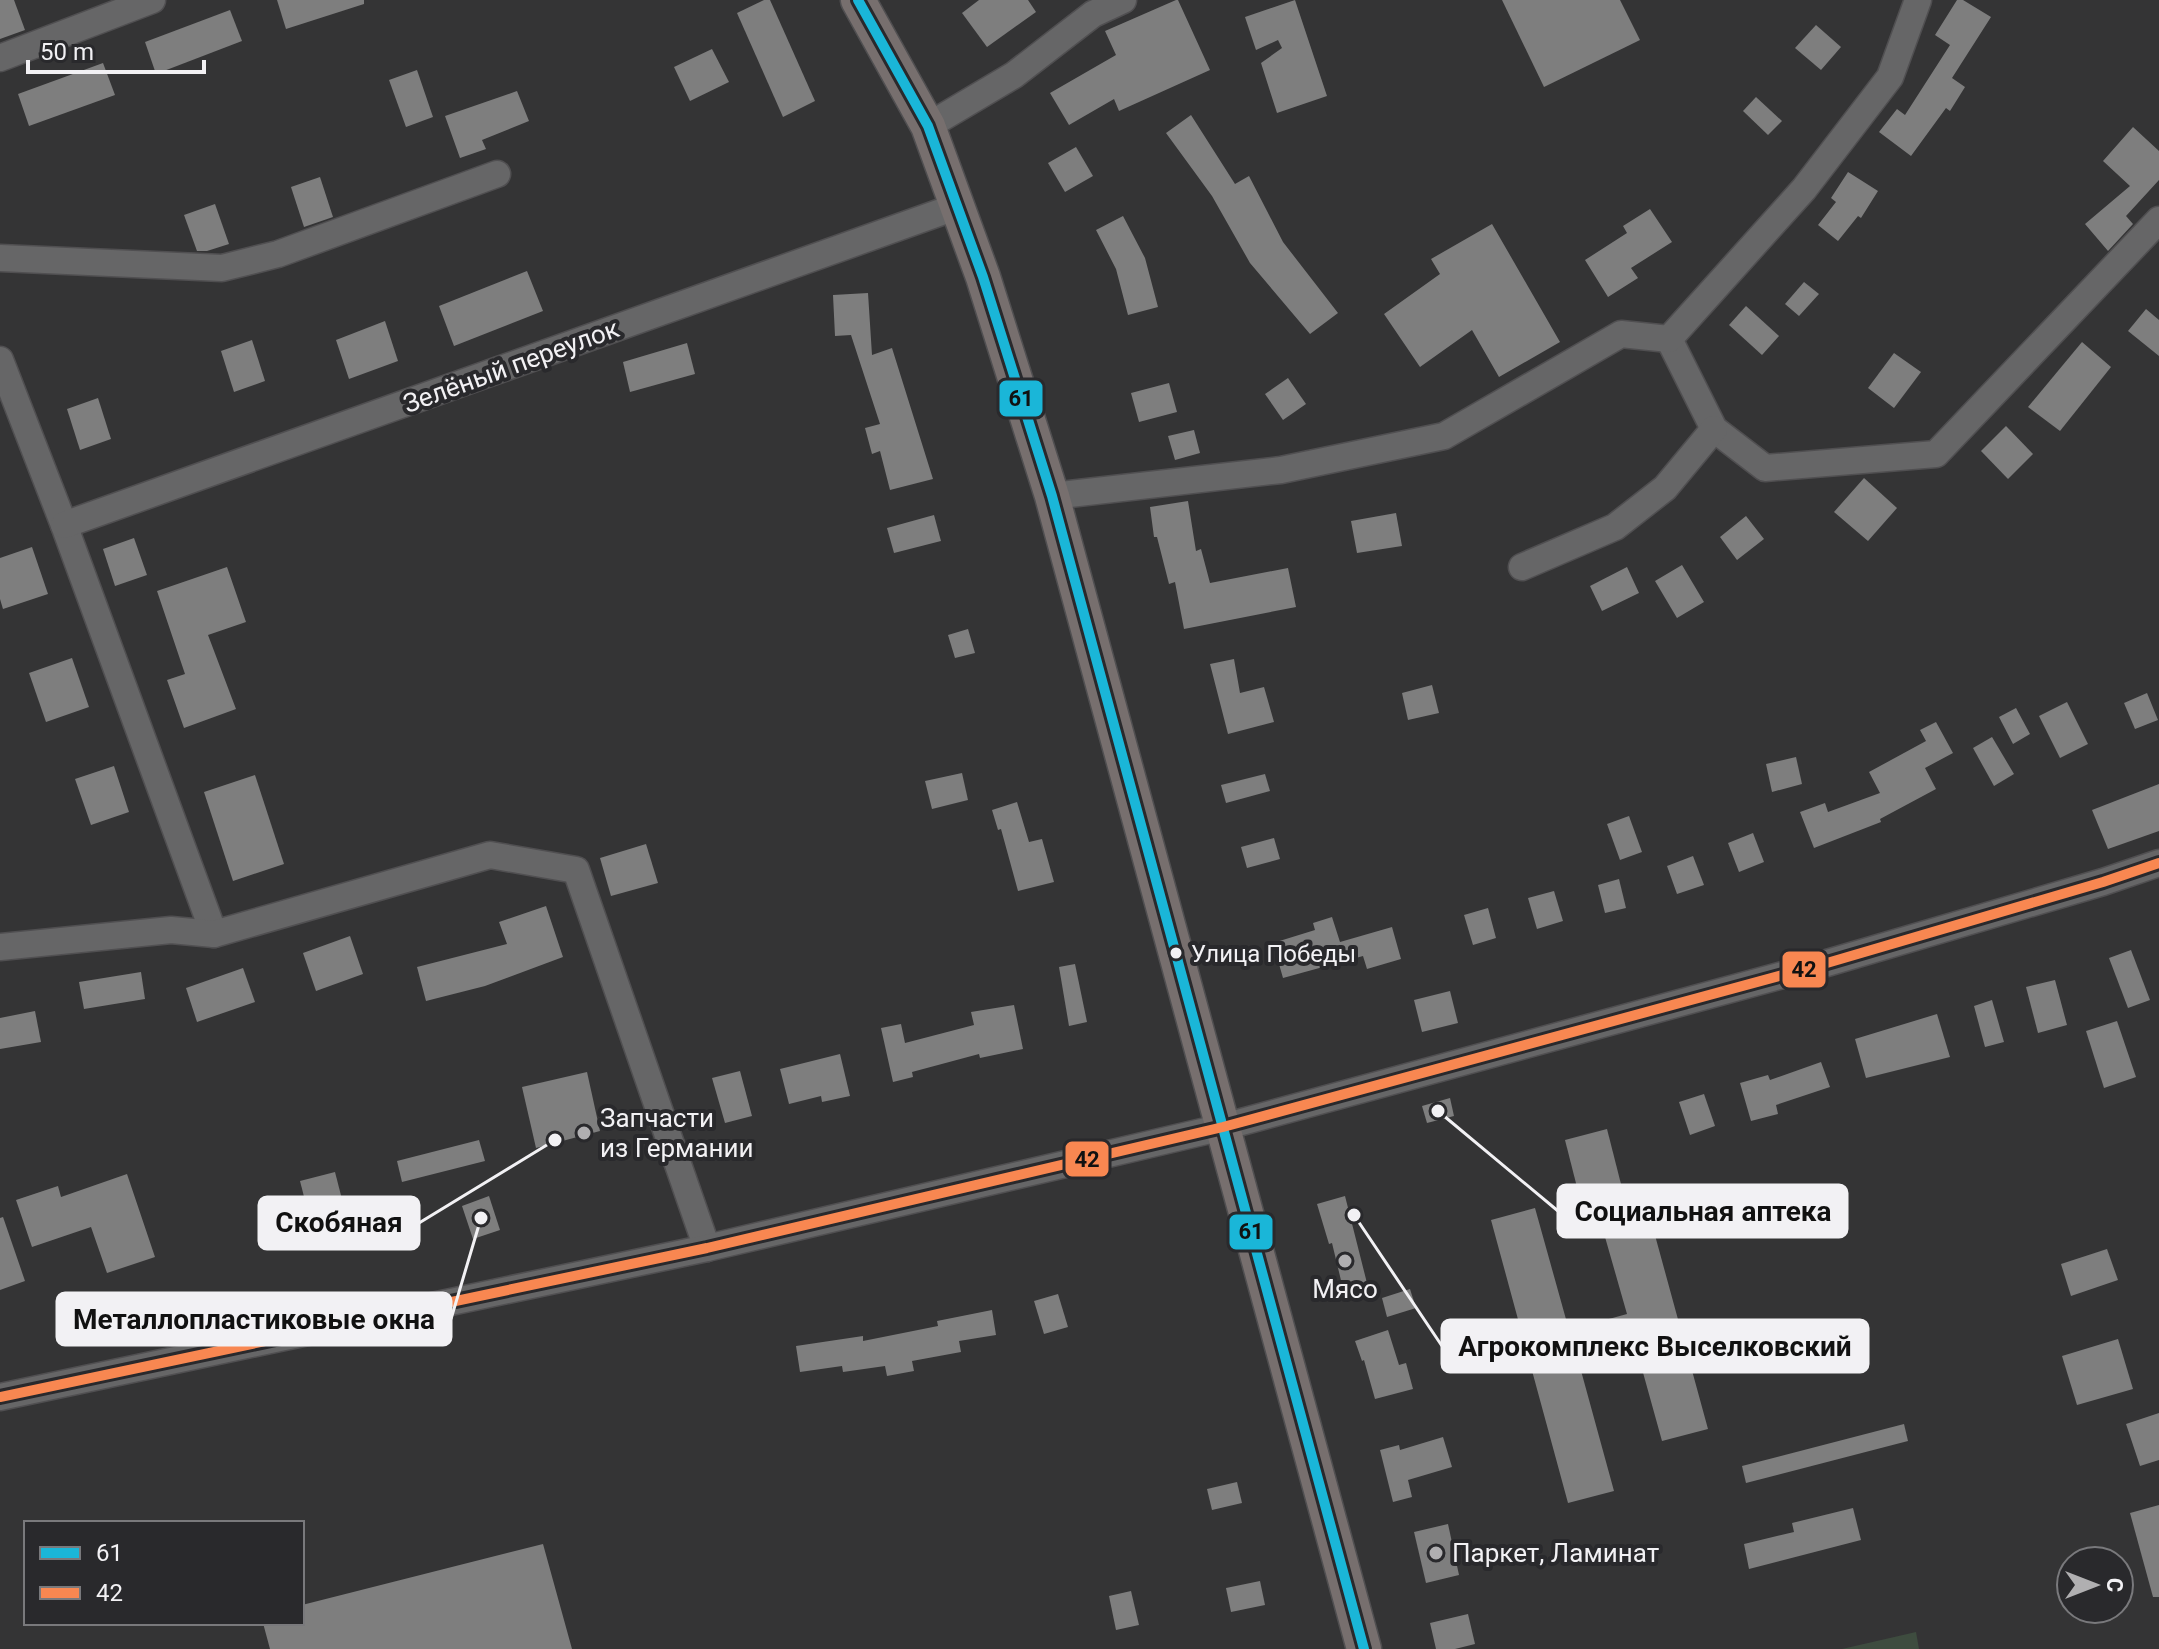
<svg xmlns="http://www.w3.org/2000/svg" width="2159" height="1649" font-family="Roboto,sans-serif">
<rect width="100%" height="100%" fill="#343435"/>
<path fill="#3e4c3f" d="M1916,1632L1919,1649H1842Z"/>
<g fill="#7e7e7e">
<path d="M0,0H14L25,30L0,39Z"/>
<path d="M277,0H364V4L286,29Z"/>
<path d="M764,0H770L815,101L783,117L737,13Z"/>
<path d="M979,0H1028L1036,12L987,47L962,13Z"/>
<path d="M1176,0H1178L1210,70L1119,111L1114,99L1069,125L1050,93L1116,55L1105,31Z"/>
<path d="M1295,0L1327,96L1277,113L1261,63L1282,48L1278,40L1256,50L1245,17Z"/>
<path d="M1502,0H1620L1640,40L1544,87Z"/>
<path d="M1957,0H1963L1991,17L1952,78L1965,87L1950,111L1946,108L1911,156L1879,132L1897,109L1905,115L1950,45L1935,35Z"/>
<path d="M230,10L242,41L156,74L145,42Z"/>
<path d="M1816,25L1841,47L1821,70L1795,48Z"/>
<path d="M712,49L729,82L690,101L674,67Z"/>
<path d="M103,63L115,95L29,126L18,94Z"/>
<path d="M417,70L433,117L406,127L389,80Z"/>
<path d="M517,91L529,121L482,140L486,149L460,158L445,116Z"/>
<path d="M1756,97L1782,121L1768,135L1743,111Z"/>
<path d="M1191,115L1235,184L1249,176L1283,242L1338,313L1310,334L1250,263L1212,196L1166,133Z"/>
<path d="M2133,127L2159,151V180L2126,216L2133,224L2108,251L2085,224L2130,186L2103,161Z"/>
<path d="M1076,147L1093,176L1065,192L1048,163Z"/>
<path d="M1848,172L1878,191L1861,218L1858,216L1838,241L1818,225L1836,202L1831,198Z"/>
<path d="M320,177L333,217L304,227L291,187Z"/>
<path d="M215,204L229,244L207,251H197L184,215Z"/>
<path d="M1650,209L1672,242L1631,268L1638,278L1608,297L1585,260L1627,233L1623,226Z"/>
<path d="M1123,216L1145,258L1158,307L1128,315L1116,269L1096,230Z"/>
<path d="M1492,224L1560,342L1499,377L1472,330L1420,367L1384,314L1440,274L1431,259Z"/>
<path d="M527,271L543,311L454,346L439,306Z"/>
<path d="M1804,282L1819,294L1799,316L1785,304Z"/>
<path d="M868,293L872,355L892,348L933,479L890,490L880,451L872,454L865,428L880,424L851,335L835,336L833,295Z"/>
<path d="M1746,306L1779,336L1762,355L1729,325Z"/>
<path d="M2146,309L2159,320V356L2128,331Z"/>
<path d="M385,321L398,361L349,379L336,340Z"/>
<path d="M252,340L265,381L234,392L221,351Z"/>
<path d="M2082,342L2111,367L2060,431L2028,407Z"/>
<path d="M687,343L695,374L630,392L623,362Z"/>
<path d="M1894,353L1921,372L1894,408L1868,388Z"/>
<path d="M1288,378L1306,404L1283,420L1265,394Z"/>
<path d="M1169,383L1177,412L1139,422L1131,393Z"/>
<path d="M98,398L111,439L80,450L67,409Z"/>
<path d="M2006,426L2033,454L2008,479L1981,451Z"/>
<path d="M1194,430L1200,453L1175,460L1168,436Z"/>
<path d="M1864,478L1897,508L1868,541L1834,512Z"/>
<path d="M1188,501L1196,551L1201,549L1210,583L1288,568L1296,607L1184,629L1175,582L1169,584L1157,537H1154L1150,507Z"/>
<path d="M1396,513L1402,546L1357,553L1351,521Z"/>
<path d="M934,515L941,541L894,553L887,528Z"/>
<path d="M1746,516L1764,539L1737,560L1720,537Z"/>
<path d="M134,538L147,575L115,586L103,549Z"/>
<path d="M32,547L48,594L3,609L0,599V558Z"/>
<path d="M1682,565L1704,602L1677,618L1655,581Z"/>
<path d="M227,567L246,622L208,635L236,709L184,728L167,680L185,674L157,591Z"/>
<path d="M1627,567L1639,593L1602,611L1590,586Z"/>
<path d="M968,629L975,653L955,658L948,635Z"/>
<path d="M72,658L89,707L46,722L29,673Z"/>
<path d="M1234,659L1240,693L1264,687L1274,722L1228,734L1210,664Z"/>
<path d="M1432,685L1439,713L1408,720L1402,693Z"/>
<path d="M2147,693L2158,720L2135,729L2124,703Z"/>
<path d="M2067,702L2088,744L2060,758L2039,716Z"/>
<path d="M2016,708L2030,734L2013,744L1999,717Z"/>
<path d="M1936,722L1953,753L1925,768L1936,789L1880,819L1881,822L1814,848L1800,812L1825,803L1828,812L1880,793L1869,772L1926,741L1920,730Z"/>
<path d="M1992,737L2014,774L1994,786L1973,748Z"/>
<path d="M1796,757L1802,784L1772,792L1766,764Z"/>
<path d="M114,766L129,812L91,825L75,779Z"/>
<path d="M962,773L968,800L932,809L925,781Z"/>
<path d="M1265,774L1270,791L1226,803L1221,785Z"/>
<path d="M255,775L284,864L233,881L204,792Z"/>
<path d="M2159,784V831L2108,849L2092,810Z"/>
<path d="M1017,802L1029,842L1042,839L1054,882L1018,891L1001,829L998,830L992,810Z"/>
<path d="M1629,816L1642,852L1620,860L1607,824Z"/>
<path d="M1753,833L1764,862L1739,872L1728,843Z"/>
<path d="M1274,838L1280,859L1247,868L1241,847Z"/>
<path d="M646,844L658,883L611,896L600,858Z"/>
<path d="M1693,856L1704,885L1677,894L1667,866Z"/>
<path d="M1619,879L1626,908L1605,913L1598,885Z"/>
<path d="M1554,891L1563,921L1537,929L1528,898Z"/>
<path d="M546,906L563,957L485,986L426,1001L417,967L507,944L499,922Z"/>
<path d="M1488,908L1496,938L1473,945L1464,915Z"/>
<path d="M1332,917L1340,942L1392,927L1401,959L1367,969L1363,956L1283,978L1273,943L1315,930L1313,923Z"/>
<path d="M350,936L363,974L316,991L303,953Z"/>
<path d="M2131,950L2150,1000L2128,1008L2109,958Z"/>
<path d="M1075,964L1087,1022L1069,1026L1059,967Z"/>
<path d="M243,968L255,1002L197,1022L186,988Z"/>
<path d="M141,972L145,999L84,1009L79,982Z"/>
<path d="M2055,980L2067,1025L2038,1033L2026,987Z"/>
<path d="M1450,991L1458,1023L1422,1032L1414,1000Z"/>
<path d="M1992,1000L2004,1042L1985,1047L1974,1006Z"/>
<path d="M1014,1005L1023,1049L980,1058L979,1054L912,1072L913,1077L893,1082L881,1028L901,1024L905,1043L974,1025L971,1012Z"/>
<path d="M35,1011L41,1042L0,1049V1018Z"/>
<path d="M1937,1014L1950,1057L1866,1078L1855,1039Z"/>
<path d="M2117,1021L2136,1077L2104,1088L2086,1031Z"/>
<path d="M840,1054L850,1096L822,1102L821,1096L789,1104L780,1069Z"/>
<path d="M1821,1062L1830,1087L1776,1105L1778,1114L1751,1121L1740,1083L1768,1075L1770,1080Z"/>
<path d="M740,1071L752,1116L725,1123L712,1078Z"/>
<path d="M587,1072L600,1131L536,1148L522,1087Z"/>
<path d="M1704,1094L1715,1126L1690,1135L1679,1102Z"/>
<path d="M1450,1098L1454,1116L1427,1123L1422,1106Z"/>
<path d="M1607,1129L1622,1188L1580,1199L1565,1140Z"/>
<path d="M479,1140L485,1161L402,1182L397,1161Z"/>
<path d="M335,1172L346,1215L311,1224L300,1181Z"/>
<path d="M127,1174L155,1257L107,1273L91,1227L32,1247L16,1200L58,1186L61,1197Z"/>
<path d="M489,1196L500,1230L473,1239L462,1206Z"/>
<path d="M1345,1196L1369,1291L1345,1297L1332,1243L1329,1244L1317,1204Z"/>
<path d="M1535,1208L1569,1330L1627,1314L1603,1230L1650,1217L1708,1429L1662,1441L1637,1351L1580,1367L1614,1491L1568,1503L1491,1220Z"/>
<path d="M3,1217L25,1281L0,1290V1218Z"/>
<path d="M2107,1249L2118,1280L2071,1296L2061,1264Z"/>
<path d="M1410,1289L1416,1308L1387,1317L1382,1298Z"/>
<path d="M1058,1294L1068,1327L1044,1334L1034,1301Z"/>
<path d="M992,1310L996,1335L959,1341L961,1352L912,1361L914,1371L887,1376L885,1366L843,1372L842,1366L800,1372L796,1346L863,1336V1341L938,1326L937,1321Z"/>
<path d="M1388,1330L1399,1365L1406,1363L1413,1389L1375,1399L1364,1360L1362,1361L1355,1341Z"/>
<path d="M2118,1339L2133,1389L2077,1405L2062,1356Z"/>
<path d="M2159,1413V1460L2140,1466L2126,1424Z"/>
<path d="M1904,1424L1908,1441L1746,1483L1742,1466Z"/>
<path d="M1443,1437L1452,1467L1408,1480L1412,1497L1393,1502L1380,1450L1399,1445L1400,1450Z"/>
<path d="M1237,1482L1242,1503L1212,1510L1207,1489Z"/>
<path d="M2159,1505V1597H2153L2130,1513Z"/>
<path d="M1853,1508L1861,1540L1749,1569L1744,1544L1794,1532L1792,1523Z"/>
<path d="M1448,1524L1459,1575L1426,1583L1414,1532Z"/>
<path d="M543,1544L572,1649H270L263,1623H302V1605Z"/>
<path d="M1260,1581L1265,1605L1231,1612L1226,1588Z"/>
<path d="M1131,1591L1139,1625L1116,1630L1109,1596Z"/>
<path d="M1468,1614L1475,1644L1455,1649H1436L1430,1623Z"/>
</g>
<g fill="none" stroke-linecap="round" stroke-linejoin="round">
<g stroke="#504f51" stroke-width="29">
<g id="minor">
<path d="M0,58L152,0"/>
<path d="M928,126L1014,75L1093,14L1123,0"/>
<path d="M0,258L222,268L278,254L497,174"/>
<path d="M1669,339L1714,429L1765,468L1936,454L2159,220"/>
<path d="M0,360L64,525L214,934"/>
<path d="M1052,496L1281,470L1444,436L1621,334L1669,339L1804,189L1890,77L1918,0"/>
<path d="M64,525L958,206"/>
<path d="M1522,567L1615,527L1665,488L1714,429"/>
<path d="M0,947L171,930L214,934L490,855L576,870L707,1248"/>
<path d="M0,1397L707,1248L1223,1127L1827,963L2103,882L2159,863"/>
</g>
</g>
<g stroke="#504f51" stroke-width="37">
<path id="major" d="M858,0L928,126L983,277L1052,496L1364,1649"/>
</g>
<use href="#minor" stroke="#666667" stroke-width="26"/>
<use href="#major" stroke="#776f6e" stroke-width="34"/>
<g stroke="#29292c" stroke-width="16">
<path id="bus-1" d="M858,0L928,126L983,277L1052,496L1364,1649"/>
</g>
<g stroke="#29292c" stroke-width="16">
<path id="bus-2" d="M0,1397L707,1248L1223,1127L1827,963L2103,882L2159,863"/>
</g>
<use href="#bus-1" stroke="#1ab6d8" stroke-width="10"/>
<use href="#bus-2" stroke="#f88751" stroke-width="10"/>
</g>
<circle fill="#f2f1f4" stroke="#29292c" stroke-width="3" cx="1176" cy="953" r="7"/>
<g fill="#b0afb1" stroke="#29292c" stroke-width="3">
<circle cx="584" cy="1133" r="8"/>
<circle cx="1345" cy="1261" r="8"/>
<circle cx="1436" cy="1553" r="8"/>
</g>
<g text-anchor="middle" stroke-width="8" stroke-linejoin="round" paint-order="stroke">
<g font-size="24" fill="#f2f1f4" stroke="#29292c" text-anchor="start">
<text x="1191" y="962">Улица Победы</text>
</g>
<g font-size="26" fill="#f2f1f4" stroke="#29292c">
<text transform="translate(511 366) rotate(-20)" y="9">Зелёный переулок</text>
</g>
<g font-size="26" fill="#f2f1f4" stroke="#29292c" text-anchor="start">
<text x="600" y="1127">Запчасти<tspan x="600" dy="30">из Германии</tspan></text>
<text x="1345" y="1298" text-anchor="middle">Мясо</text>
<text x="1452" y="1562">Паркет, Ламинат</text>
</g>
</g>
<path fill="none" stroke="#f2f1f4" stroke-width="3" d="M1438 1111L1558 1211M555 1140L419 1223M481 1218L451 1319M1354 1215L1442 1346"/>
<g fill="#f2f1f4" stroke="#29292c" stroke-width="3">
<circle cx="1438" cy="1111" r="8"/>
<circle cx="555" cy="1140" r="8"/>
<circle cx="481" cy="1218" r="8"/>
<circle cx="1354" cy="1215" r="8"/>
</g>
<g fill="#f2f1f4" stroke="#f2f1f4" stroke-width="3">
<rect x="1558" y="1185" width="289" height="52" rx="8"/>
<rect x="259" y="1197" width="160" height="52" rx="8"/>
<rect x="57" y="1293" width="394" height="52" rx="8"/>
<rect x="1442" y="1320" width="426" height="52" rx="8"/>
</g>
<g font-size="28" text-anchor="middle" font-weight="bold" fill="#111">
<text x="1703" y="1221">Социальная аптека</text>
<text x="339" y="1232">Скобяная</text>
<text x="254" y="1329">Металлопластиковые окна</text>
<text x="1655" y="1356">Агрокомплекс Выселковский</text>
</g>
<g stroke="#29292c" stroke-width="3">
<rect x="998" y="379" width="46" height="39" rx="8" fill="#1ab6d8"/>
<rect x="1781" y="950" width="46" height="39" rx="8" fill="#f88751"/>
<rect x="1064" y="1140" width="46" height="38" rx="8" fill="#f88751"/>
<rect x="1228" y="1213" width="46" height="38" rx="8" fill="#1ab6d8"/>
</g>
<g font-size="22" text-anchor="middle" font-weight="bold" fill="#111">
<text x="1021" y="406">61</text>
<text x="1804" y="977">42</text>
<text x="1087" y="1167">42</text>
<text x="1251" y="1239">61</text>
</g>
<rect x="24" y="1521" width="280" height="104" fill="#29292c" stroke="#79797c" stroke-width="2"/>
<rect x="40" y="1547" width="40" height="12" fill="#1ab6d8" stroke="#79797c" stroke-width="2"/>
<text x="96" y="1561" font-size="24" fill="#f2f1f4">61</text>
<rect x="40" y="1587" width="40" height="12" fill="#f88751" stroke="#79797c" stroke-width="2"/>
<text x="96" y="1601" font-size="24" fill="#f2f1f4">42</text>
<g transform="translate(2095 1585) rotate(90)"><circle r="38" fill="#29292c" stroke="#79797c" stroke-width="2"/>
<path d="M0-6L14 30L0 20L-14 30Z" fill="#b0afb1"/>
<text y="-12" font-size="22" font-weight="bold" text-anchor="middle" fill="#f2f1f4">С</text>
</g>
<path d="M28 60v12h176v-12" fill="none" stroke="#f2f1f4" stroke-width="4"/>
<text x="40" y="60" font-size="24" fill="#f2f1f4" stroke="#29292c" stroke-width="6" paint-order="stroke">50 m</text>
</svg>
